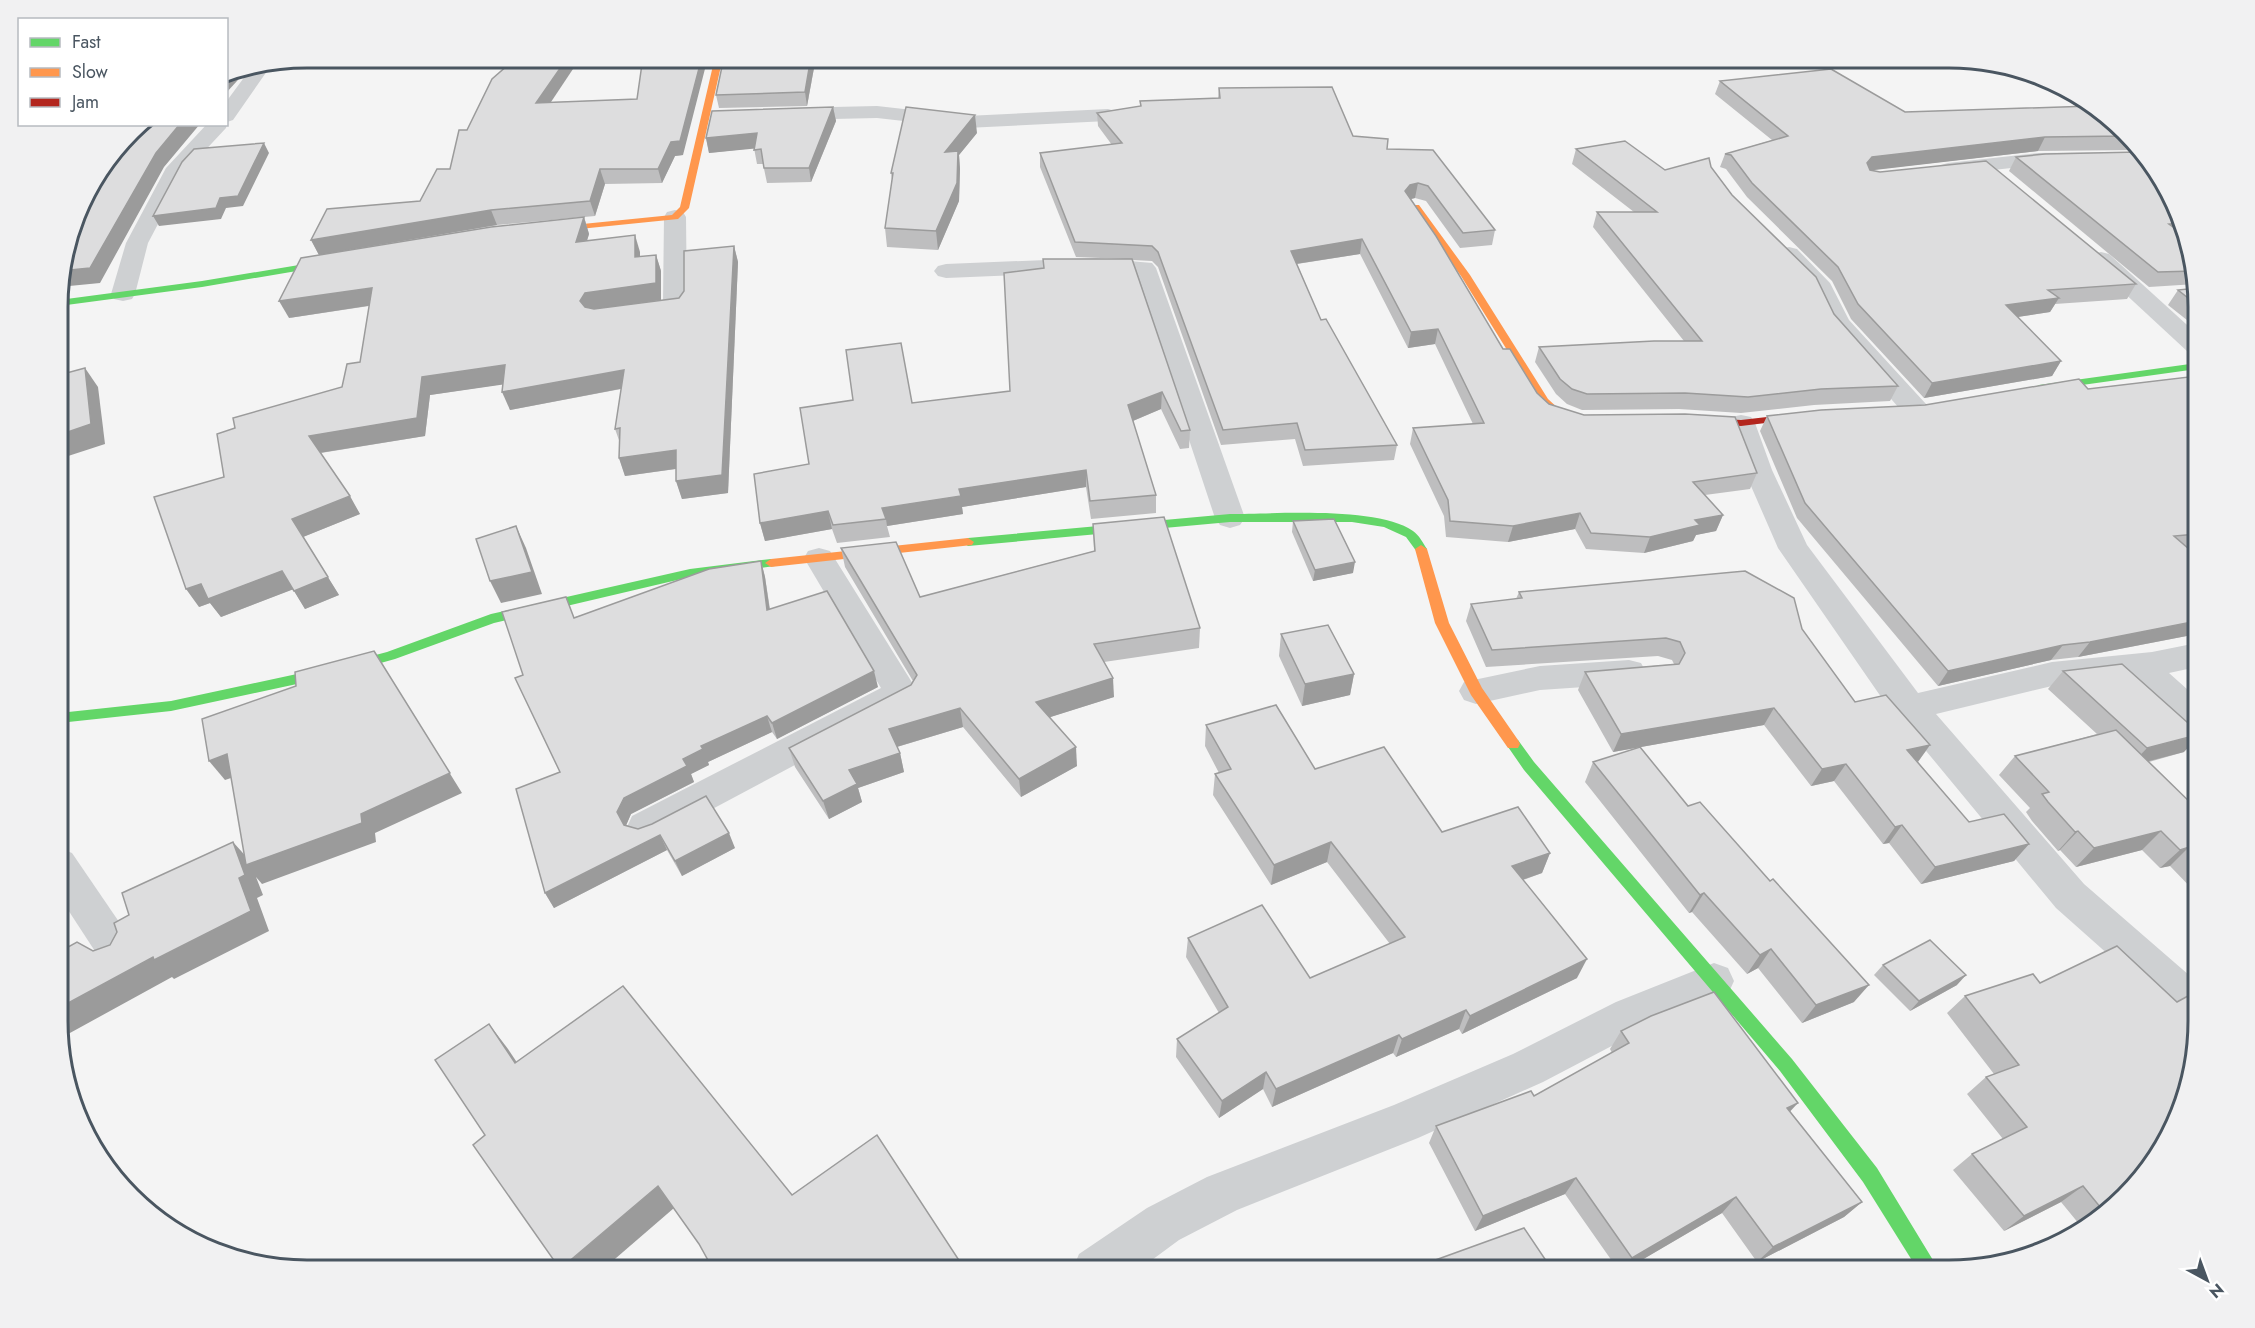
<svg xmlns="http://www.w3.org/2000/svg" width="2255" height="1328" font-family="Jost,sans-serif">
<rect width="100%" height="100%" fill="#f4f4f4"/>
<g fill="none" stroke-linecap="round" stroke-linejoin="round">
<g fill="#ced0d2" fill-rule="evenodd">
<path d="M272,64L233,120L227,122L226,128L186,171L148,243L135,294L132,299L123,301L114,299L111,294L126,243L166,168L207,124H226V102L251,68Z"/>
<path d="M877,106L966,116L1108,109L1115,111L1118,115L1115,119L1108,121L966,128L877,118L789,120L782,118L779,114L782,110L789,108Z"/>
<path d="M2139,152L2151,163L2038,165L1948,175L1941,173L1937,169L1941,165L1948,163L2038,153Z"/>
<path d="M675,210L683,212L686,217L687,308L684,313C668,317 647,321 631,317L628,312L631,307L663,302L664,217L667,212Z"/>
<path d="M1789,247L1797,249L1830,283L1849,320L1926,404L1929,410L1926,416L1916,418L1906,416L1829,328L1811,291L1777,254L1781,249Z"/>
<path d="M2101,252L2109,254L2197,334V355L2188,352L2093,264L2089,259L2093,254Z"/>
<path d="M1096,258L1152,263L1156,268L1245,518L1240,525L1230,528L1220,525L1215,518L1134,274L1096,272L946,278L938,276L934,271L938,266L946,264Z"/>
<path d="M1741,415L1751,417L1755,423L1772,470L1807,545L1918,693L2052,662L2152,652L2197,643V667L2169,673L2197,698V731L2185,727L2132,678L2052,686L1936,714L2084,884L2197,982V1026L2182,1020L2056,908L1879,694L1778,548L1744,470L1727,423L1731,417Z"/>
<path d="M819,548L830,551L913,684L918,693L913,702L658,838L645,842L632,838L627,827L632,816L881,688L804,558L808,551Z"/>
<path d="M1629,660L1641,663L1646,672L1641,681L1629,684L1540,690L1476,704L1464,700L1459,691L1464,682L1540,666Z"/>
<path d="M59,848L72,853L130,938L136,950L130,962L116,968L102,962L59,896Z"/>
<path d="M1714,963L1728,968L1734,981L1728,994L1646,1028L1543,1082L1418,1138L1237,1210L1179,1240L1137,1271H1072L1079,1254L1147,1208L1207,1177L1394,1105L1513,1054L1616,1002Z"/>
</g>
<g fill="#63d668" fill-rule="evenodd">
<path d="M341,258L344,259V263L202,287L59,306V300L202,281Z"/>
<path d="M2197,363V369L2039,391L2034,388L2039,385Z"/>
<path d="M1230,514C1274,514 1378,506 1413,531C1419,535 1423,543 1427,549L1421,553L1417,552L1406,537L1384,527L1352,522H1230L968,546L962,542L968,538Z"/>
<path d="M771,559L777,563L775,566L690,577L494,623L395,659L334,676L171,711L59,723V713L171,701L334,666L387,652L491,614L690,569Z"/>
<path d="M1513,738L1518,740L1534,762L1792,1059L1877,1168L1939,1270H1918L1863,1182L1780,1071L1524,770L1506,744L1508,740Z"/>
</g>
<g fill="#ff974d" fill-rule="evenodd">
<path d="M715,57H723L689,208L678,219L540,233V229L543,228L672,215L680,207Z"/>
<path d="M1413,205H1419L1470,275L1548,399L1560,410L1583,418V422C1567,424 1551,414 1540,403L1461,276L1411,207Z"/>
<path d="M968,538L974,542L972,545L771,567L765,563L771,559Z"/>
<path d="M1421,545L1427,549L1449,623L1482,688L1518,740L1520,744L1518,748H1508L1471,695L1435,623L1415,549Z"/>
</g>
<path fill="#b3261e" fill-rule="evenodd" d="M1809,412L1815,415L1813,417L1741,426L1693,423L1687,420L1693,417L1741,420Z"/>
</g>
<g fill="#bebebf">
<path d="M816,57L807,106L719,108L716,95Z"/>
<path d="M1720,81L1905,112L2091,106L2137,150L2038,151L1870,170L2136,284L2127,299L2055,304L2050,312L2017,317L2061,361L2052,376L1924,398L1851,319L1832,281L1747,197L1726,169L1720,167L1725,154L1772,140L1715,94Z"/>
<path d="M1219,88L1387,149L1495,230L1492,245L1460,248L1426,201L1415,198L1411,199L1503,349L1537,393L1549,404L1757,473L1750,489L1705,495L1723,515L1716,531L1696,535L1693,541L1644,553L1586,549L1575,529L1508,542L1446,537L1444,516L1410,444L1413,428L1473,424L1435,344L1408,348L1360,254L1297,264L1321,320L1397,445L1394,460L1303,466L1295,439L1221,445L1158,267L1152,261L1133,260L1190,430L1189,448L1180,449L1161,409L1133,421L1156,495V513L1091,519L1086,487L962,507L963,514L887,526L890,537L837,543L832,529L765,541L760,523L809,464L912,403L1010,391L1125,259L1076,257L1040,167V153L1112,145L1098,126L1097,113L1140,106V101L1218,98Z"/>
<path d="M637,99L683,155L675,156L662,183L605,184L595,216L497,225L319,255L311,240L420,201L450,169L467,130L551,102Z"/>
<path d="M833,107L836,121L811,182L767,183L763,164H757L754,148L709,153L706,138Z"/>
<path d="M977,133L959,155L960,169L959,201L938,250L887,247L885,228L892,180L891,173Z"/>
<path d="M1576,149L1665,170L1711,167L1732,195L1834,314L1898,386L1890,401L1814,405L1741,413L1679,409L1582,410L1567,404L1556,394L1535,362L1539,347L1684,341L1593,227L1597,212H1634L1572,164Z"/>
<path d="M2016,157L2156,168L2185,226L2196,284L2149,287L2009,171Z"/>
<path d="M584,217L589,234L587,241L640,252V257L656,255L661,271V300L599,309L679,298L734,246L738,262L728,493L682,499L676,481V469L625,476L619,458L620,443L615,429L621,389L510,410L503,384L430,395L425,436L321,453L360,514L303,537L339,595L305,609L293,589L221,617L210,603L199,607L224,477L235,428L342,387L360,362L369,306L289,318Z"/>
<path d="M2197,288V328L2168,305L2178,290Z"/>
<path d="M2197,375V548L2189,549L2197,556V634L2078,657L2051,660L1938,686L1797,518L1760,431L1767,416L1925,405L2088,389L2197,376Z"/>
<path d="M1293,521L1353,573L1313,581L1292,532Z"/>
<path d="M1093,524L1200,628L1199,648L1104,662L1114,697L1050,717L1077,766L1021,797L963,727L897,747L900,753L904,772L858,788L862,802L829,819L795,767L789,748L911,685L913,681L845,567L841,548L920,597L1094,551Z"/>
<path d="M761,561L765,577L770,609L878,687L777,739L772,732L708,762L709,765L691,774L694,782L631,814L626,825L638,829L735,848L682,876L667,850L554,908L545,893L560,772L523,675L575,617Z"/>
<path d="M1519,592L1802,629L1855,702L1930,745L1918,762L1969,822L2029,844L2014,861L1921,884L1889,843L1883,844L1834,781L1811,786L1764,725L1613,752L1578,690L1585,672L1674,664L1672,660L1658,656L1486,667L1466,621L1471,604L1516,599Z"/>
<path d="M1281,634L1354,674L1350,695L1302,706L1279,656Z"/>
<path d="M2063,671L2184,752L2149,762L2197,809V894L2170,866L2160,868L2142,850L2076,867L2060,850L2058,851L2032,821L2026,812L2030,808L1999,775L2015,756L2097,734L2048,689Z"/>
<path d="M1206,725L1315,769L1442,832L1550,853L1542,873L1523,880L1577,978L1462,1034L1459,1029L1396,1057L1393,1053L1272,1107L1263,1089L1219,1118L1176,1057L1177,1039L1219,1013L1186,957L1188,938L1310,978L1390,944L1327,862L1271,885L1213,795L1215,774L1219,773L1205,746Z"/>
<path d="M1593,762L1688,806L1854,1002L1802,1023L1758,968L1747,974L1692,912L1689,913L1585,782Z"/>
<path d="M1883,965L1957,985L1910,1011L1874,975Z"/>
<path d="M1965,996L2125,1198L2084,1230L2061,1202L2004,1231L1953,1170L1972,1154L2003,1139L1967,1094L1986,1077L1994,1074L1947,1013Z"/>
<path d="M1621,1031L1790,1111L1862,1202L1844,1217L1757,1262L1722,1213L1623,1271H1619L1565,1194L1475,1231L1429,1143L1436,1126L1534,1096L1612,1053L1610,1049Z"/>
</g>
<g fill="#9b9b9b">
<path d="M568,57H581L541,117L536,103Z"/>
<path d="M702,57H708L683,155L675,156L662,183L658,169Z"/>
<path d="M811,57H816L807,106L805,92Z"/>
<path d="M248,69L226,93V73Z"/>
<path d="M833,107L836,121L811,182L809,168Z"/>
<path d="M975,115L977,133L959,155L960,169L959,201L938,250L936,231L945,152Z"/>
<path d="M180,124H200L164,167L100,283L59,287L60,271L156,153Z"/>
<path d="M757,133L760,148L709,153L706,138Z"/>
<path d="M2045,137L2038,151L1866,171L1867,163L1872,157Z"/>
<path d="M264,143L269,153L243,206L226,208L221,219L159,226L153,216L220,198Z"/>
<path d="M600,169L605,184L595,216L590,201Z"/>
<path d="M1418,183L1415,198L1407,200L1405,191L1410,185Z"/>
<path d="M491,210L497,225L319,255L311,240Z"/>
<path d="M584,217L589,234L581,259L576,242Z"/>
<path d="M635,235L640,252V274L635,257Z"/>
<path d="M1362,239L1360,254L1289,265L1291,251Z"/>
<path d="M734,246L738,262L728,493L682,499L676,481Z"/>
<path d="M656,255L661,271V300L591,310L586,318L580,301L585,293Z"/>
<path d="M372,288L380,304L289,318L279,301Z"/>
<path d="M2059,298L2050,312L1998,320L2006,305Z"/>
<path d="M1438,329L1435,344L1408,348L1411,332Z"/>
<path d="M2061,361L2052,376L1924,398L1932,383Z"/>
<path d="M505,365L513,383L430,395L425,436L319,453L309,436L422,377Z"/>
<path d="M85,368L98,387L105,444L59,459V435Z"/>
<path d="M624,370L630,387L510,410L502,392Z"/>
<path d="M1162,392L1161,409L1128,423V405Z"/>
<path d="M676,450L682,468L625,476L619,458Z"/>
<path d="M1086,470V487L962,507L963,514L887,526L886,519L882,508L959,489Z"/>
<path d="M350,496L360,514L303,537L339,595L305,609L294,591L292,519Z"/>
<path d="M828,511L832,529L765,541L760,523Z"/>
<path d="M1580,513L1575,529L1508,542L1513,526Z"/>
<path d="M1723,515L1716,531L1696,535L1693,541L1644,553L1650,537L1695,520Z"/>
<path d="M516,526L526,548L542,594L501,603L490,581Z"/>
<path d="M761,561L765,577L772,626L767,610Z"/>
<path d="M1355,562L1353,573L1313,581L1315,570Z"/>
<path d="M282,571L294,589L221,617L210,603L199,607L186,589L201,584Z"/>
<path d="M2197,621V634L2078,657L2090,642Z"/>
<path d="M2063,645L2051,660L1938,686L1948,671Z"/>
<path d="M374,651L462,793L375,833L376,842L262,884L256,877L263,895L257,898L269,931L174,979L172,977L59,1039V1008L153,957L239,878L233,842L251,862L361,814Z"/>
<path d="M874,671L878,687L777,739L772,723Z"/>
<path d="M1354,674L1350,695L1302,706L1305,684Z"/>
<path d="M1113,678L1114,697L1038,721L1036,702Z"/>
<path d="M960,708L963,727L893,748L889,729Z"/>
<path d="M1774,708L1764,725L1613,752L1621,734Z"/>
<path d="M767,716L772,732L708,762L709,765L691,774L694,782L631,814L625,828L617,812L624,798L701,746Z"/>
<path d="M2197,735V738L2184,752L2130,766L2147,748Z"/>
<path d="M1930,745L1917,763L1907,750Z"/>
<path d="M1076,747L1077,766L1021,797L1019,779Z"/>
<path d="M900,753L904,772L858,788L862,802L829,819L823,801L849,770Z"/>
<path d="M227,754L243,774L225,780L209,761Z"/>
<path d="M1846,764L1834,781L1811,786L1822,769Z"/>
<path d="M1902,825L1889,843L1883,844L1895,827Z"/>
<path d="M2078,831L2060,850L2058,851L2075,832Z"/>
<path d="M2161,831L2142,850L2076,867L2094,848Z"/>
<path d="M729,833L735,848L682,876L675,861Z"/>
<path d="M660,835L667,850L554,908L545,893Z"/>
<path d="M1331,842L1327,862L1271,885L1274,865Z"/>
<path d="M2029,844L2014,861L1921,884L1935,867Z"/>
<path d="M2189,847L2170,866L2160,868L2180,850Z"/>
<path d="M1550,853L1542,873L1504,886L1512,866Z"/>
<path d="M1704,893L1692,912L1689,913L1700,895Z"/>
<path d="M59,927L77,973L59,959Z"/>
<path d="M1771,949L1758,968L1747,974L1760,955Z"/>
<path d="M1587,959L1577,978L1462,1034L1470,1016Z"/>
<path d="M1966,975L1957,985L1910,1011L1919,1001Z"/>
<path d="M1869,985L1854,1002L1802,1023L1816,1005Z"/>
<path d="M1466,1010L1459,1029L1396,1057L1402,1039Z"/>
<path d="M489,1024L508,1049L534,1088L515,1063Z"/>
<path d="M1399,1035L1393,1053L1272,1107L1276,1089Z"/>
<path d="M1266,1072L1263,1089L1219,1118L1222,1101Z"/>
<path d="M1798,1103L1782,1120L1787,1108Z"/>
<path d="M1576,1178L1565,1194L1475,1231L1483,1216Z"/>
<path d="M658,1186L674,1208L601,1271H562L560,1269Z"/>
<path d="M2083,1186L2061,1202L2004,1231L2024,1216Z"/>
<path d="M1736,1197L1722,1213L1623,1271H1621L1632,1258Z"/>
<path d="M1862,1202L1844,1217L1757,1262L1773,1247Z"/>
</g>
<g fill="#ddddde" stroke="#9b9b9b" stroke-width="1.5">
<path d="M517,57H568L536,103L637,99L643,57H702L680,141L671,142L658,169H600L590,201L491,210L311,240L327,209L420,201L437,169H450L459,130H467L492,79Z"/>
<path d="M724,57H811L805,92L716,95Z"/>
<path d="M1831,69L1905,112L2091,106L2123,136L2045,137L1872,157L1867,163L1870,170L1880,172L1986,161L2136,284L2048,290L2059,298L2006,305L2061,361L1932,383L1858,304L1838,267L1752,183L1731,155L1725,154L1788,136L1720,81Z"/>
<path d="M1332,87L1353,136L1388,139L1387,149L1433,150L1495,230L1463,233L1428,186L1418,183L1410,185L1405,191L1436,236L1503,349H1510L1537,393L1549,404L1584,415L1685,414L1735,417L1757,473L1693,482L1723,515L1695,520L1700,525L1650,537L1591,533L1580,513L1513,526L1450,521L1448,500L1413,428L1484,423L1438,329L1411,332L1362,239L1291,251L1321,320L1326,319L1397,445L1305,450L1297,423L1223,430L1158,252L1152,246L1075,242L1040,153L1122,143L1097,113L1141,106L1140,101L1220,98L1219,88Z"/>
<path d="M833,107L809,168H764L761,149L754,150L757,133L706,138L712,111Z"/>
<path d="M906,107L975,115L945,152L958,151L957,183L936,231L885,228L893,173H891Z"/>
<path d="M137,124H180L156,153L90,268L60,271L83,196Z"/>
<path d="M1625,141L1665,170L1709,158L1711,167L1732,195L1816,277L1834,314L1898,386L1821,389L1748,397L1685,393L1587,394L1572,389L1560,379L1539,347L1654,341H1702L1597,212H1657L1576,149Z"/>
<path d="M264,143L238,196L220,198L216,208L153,216L182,162L194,149Z"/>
<path d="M2139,152L2156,168L2183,223L2169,224L2187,237L2194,271L2158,272L2016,157L2045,154Z"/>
<path d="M584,217L576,242L635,235V257L656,255V283L585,293L580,301L585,307L594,309L679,298L684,291V251L734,246L722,475L676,481V450L619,458L620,428L615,429L624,370L502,392L505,365L422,377L417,418L309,436L350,496L292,519L328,577L294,591L282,571L208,599L201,584L186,589L154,497L224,477L217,434L235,428L233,418L342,387L347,364L360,362L372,288L279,301L301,258L491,227Z"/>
<path d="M1043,259H1132L1190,430L1181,431L1162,392L1128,405L1156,495L1090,501L1086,470L959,489L961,496L882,508L886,519L833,525L828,511L760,523L754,474L809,464L800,408L853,400L846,350L901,343L912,403L1010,391L1004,273L1044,268Z"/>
<path d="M2197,288V305L2178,290Z"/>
<path d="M85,368L91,424L59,435V375Z"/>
<path d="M2197,376V534L2174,536L2197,556V621L2090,642L2063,645L1948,671L1805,503L1767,416L1821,410L1925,405L2079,379L2088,389Z"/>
<path d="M1164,517L1200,628L1094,644L1113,678L1036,702L1076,747L1019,779L960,708L889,729L900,753L849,770L857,784L823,801L789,748L911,685L917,675L841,548L896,542L920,597L1095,551L1093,524Z"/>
<path d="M1334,519L1355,562L1315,570L1293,521Z"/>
<path d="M516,526L532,572L490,581L476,539Z"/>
<path d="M761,561L767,610L827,591L874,671L772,723L767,716L701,746L703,749L683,759L687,766L624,798L617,812L624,825L638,829L652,824L706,796L729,833L675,861L660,835L545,893L516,789L560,772L515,678L523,675L502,612L566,597L574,618L709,569Z"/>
<path d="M1745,571L1794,598L1802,629L1855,702L1886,695L1930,745L1907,750L1969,822L2004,814L2029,844L1935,867L1902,825L1895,827L1846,764L1822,769L1774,708L1621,734L1585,672L1679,664L1685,653L1680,642L1666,638L1492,650L1471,604L1522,598L1519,592Z"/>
<path d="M1328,625L1354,674L1305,684L1281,634Z"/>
<path d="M374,651L450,773L361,814L362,823L246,865L227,754L209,761L202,719L296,686L295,672Z"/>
<path d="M2122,664L2197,731V735L2147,748L2063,671Z"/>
<path d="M1276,705L1315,769L1384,747L1442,832L1518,807L1550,853L1512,866L1587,959L1470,1016L1466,1010L1402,1039L1399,1035L1276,1089L1266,1072L1222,1101L1177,1039L1228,1007L1188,938L1262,905L1310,978L1405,937L1331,842L1274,865L1215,774L1231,769L1206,725Z"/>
<path d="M2116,730L2197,809V855L2189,847L2180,850L2161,831L2094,848L2078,831L2075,832L2048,802L2042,794L2049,792L2015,756Z"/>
<path d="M1640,747L1688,806L1700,802L1770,881L1773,879L1869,985L1816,1005L1771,949L1760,955L1704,893L1700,895L1593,762Z"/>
<path d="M233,842L245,875L239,878L251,911L154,960L153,957L59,1008V952L77,942L93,951L110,945L117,932L114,923L129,915L122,893Z"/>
<path d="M1930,940L1966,975L1919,1001L1883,965Z"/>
<path d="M2117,946L2177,1002L2188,996L2197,1005V1038L2164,1147L2125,1198L2105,1213L2083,1186L2024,1216L1972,1154L2027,1127L1986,1077L2019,1065L1965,996L2033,974L2040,983Z"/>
<path d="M623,986L792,1195L877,1135L966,1271H714L699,1244L658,1186L560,1269L473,1145L485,1135L435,1060L489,1024L515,1063Z"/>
<path d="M1714,992L1798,1103L1787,1108L1862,1202L1773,1247L1736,1197L1632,1258L1576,1178L1483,1216L1436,1126L1531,1091L1534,1096L1629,1043L1621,1031L1651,1016Z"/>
<path d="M1524,1228L1553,1271H1405Z"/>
</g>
<path d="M0 0H2255V1328H0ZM307 68H1949A239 239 0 0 1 2188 307V1021A239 239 0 0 1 1949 1260H307A239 239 0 0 1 68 1021V307A239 239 0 0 1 307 68Z" fill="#f1f1f2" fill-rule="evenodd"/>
<path fill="none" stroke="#4a5661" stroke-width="3" d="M307 68H1949A239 239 0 0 1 2188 307V1021A239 239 0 0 1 1949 1260H307A239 239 0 0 1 68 1021V307A239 239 0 0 1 307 68Z"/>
<rect x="18" y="18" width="210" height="108" fill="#ffffff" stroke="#b7bbc0" stroke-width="1.5"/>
<rect x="30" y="38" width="30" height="9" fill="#63d668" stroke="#b7bbc0" stroke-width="1.5"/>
<text x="72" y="48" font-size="18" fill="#4a5661">Fast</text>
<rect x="30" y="68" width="30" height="9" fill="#ff974d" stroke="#b7bbc0" stroke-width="1.5"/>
<text x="72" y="78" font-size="18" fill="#4a5661">Slow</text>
<rect x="30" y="98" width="30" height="9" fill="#b3261e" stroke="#b7bbc0" stroke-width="1.5"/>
<text x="72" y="108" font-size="18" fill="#4a5661">Jam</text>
<g transform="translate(2207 1280) rotate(139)" stroke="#ffffff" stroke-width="4.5" paint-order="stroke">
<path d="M0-4.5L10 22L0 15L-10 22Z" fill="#4a5661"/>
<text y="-9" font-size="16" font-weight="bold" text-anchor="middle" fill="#4a5661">N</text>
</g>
</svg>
